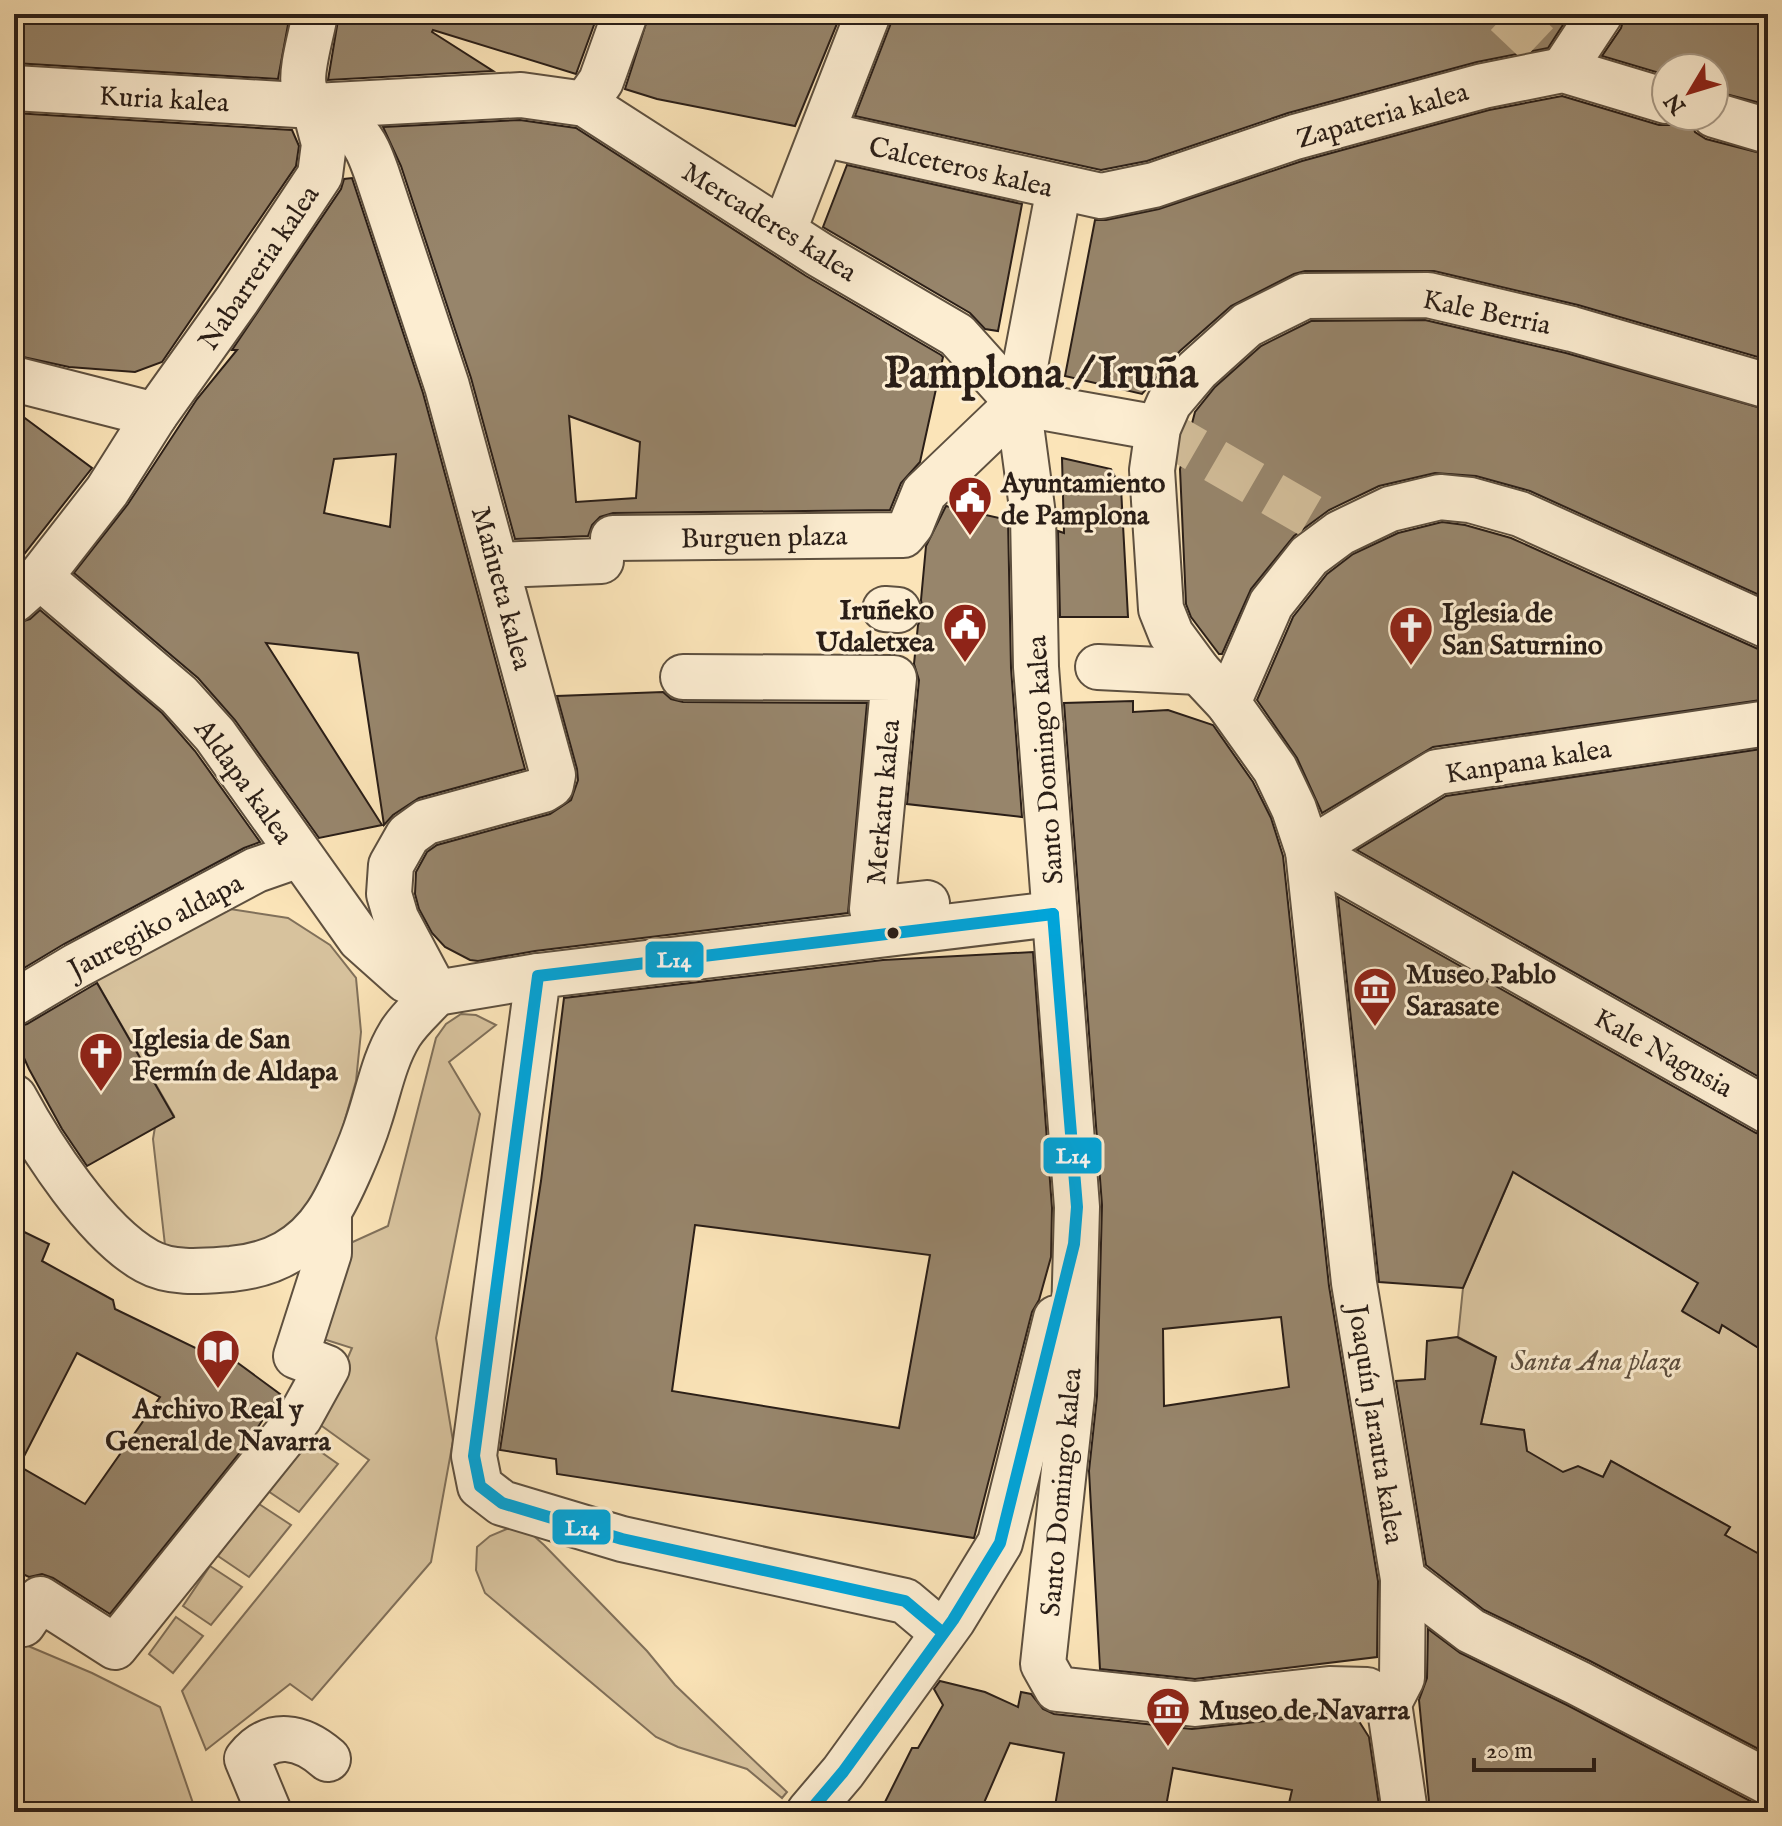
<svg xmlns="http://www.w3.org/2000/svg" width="1782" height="1826" font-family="'IM FELL English',serif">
<rect width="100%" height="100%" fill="#fbe4b8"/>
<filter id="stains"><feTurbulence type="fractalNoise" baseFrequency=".0025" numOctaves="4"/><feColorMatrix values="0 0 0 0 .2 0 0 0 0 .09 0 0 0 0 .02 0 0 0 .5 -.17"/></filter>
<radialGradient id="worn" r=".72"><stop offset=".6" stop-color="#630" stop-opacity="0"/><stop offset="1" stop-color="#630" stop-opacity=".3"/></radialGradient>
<g fill="#d7c29d" stroke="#80705a" stroke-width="2">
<path d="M230,909L288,918L330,945L356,978L361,1032L356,1081L335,1154L318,1198L266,1245L166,1254L153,1139L155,1127L174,1116L92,974L190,922Z"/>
<path d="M461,1014L476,1015L496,1025L449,1062L480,1114L436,1338L453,1441L431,1562L312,1700L290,1684L206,1750L182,1691L369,1460L319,1424L352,1348L314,1336L346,1245L388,1226L436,1038L446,1024Z"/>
<path d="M1513,1172L1698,1283L1683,1312L1719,1332L1722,1325L1768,1354V1559L1725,1535L1730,1527L1611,1461L1603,1477L1529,1470L1524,1430L1481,1424L1496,1357L1458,1337L1463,1288Z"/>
<path d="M301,1438L338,1464L299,1512L265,1489Z"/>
<path d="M256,1502L291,1525L249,1577L218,1556Z"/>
<path d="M509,1528L526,1529L544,1545L647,1651L675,1685L787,1792L782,1798L747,1769L678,1747L656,1737L485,1593L476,1570L477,1547L490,1536Z"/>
<path d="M210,1566L242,1587L211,1625L183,1606Z"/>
<path d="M176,1617L203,1636L173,1673L149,1654Z"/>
<path d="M14,1640L92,1673L160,1707L196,1812H14Z"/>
</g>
<g fill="#97856b" stroke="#2a1e17" stroke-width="2" fill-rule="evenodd">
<path d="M14,14H290L278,79L14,63Z"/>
<path d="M339,14H598L576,74L433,30L432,32L493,71L328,80Z"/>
<path d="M649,14H841L795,126L657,99L625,89Z"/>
<path d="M892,14H1570L1548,48L1477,62L1288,113L1147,161L1101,170L855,116L891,23Z"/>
<path d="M1625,14H1768V105L1714,91V68H1666V75L1602,56L1621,28Z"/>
<path d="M1562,96L1659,125H1672L1685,116H1690L1695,132L1706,139L1768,155V360L1578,305L1434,271H1305L1294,274L1231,306L1180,351L1142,394L1065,376L1095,220H1106L1159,209L1302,161L1489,110Z"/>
<path d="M14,113L292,130L299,146L296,166L162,362L135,372L69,367L14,355Z"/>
<path d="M520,120L576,128L806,276L941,355L943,357L920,462L901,483L890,510L613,513L600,517L592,525L588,536L515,539L471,378L401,166L383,127ZM569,416L640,442L636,498L576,502Z"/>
<path d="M847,165L1022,204L998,331L985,329L970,313L823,227Z"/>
<path d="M352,178L423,393L525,769L419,798L393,815L384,825L358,653L266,643L382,825L319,838L235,720L198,678L74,573L128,504L197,399L237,350H232L341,189L344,179ZM396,454L390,527L324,513L334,459Z"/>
<path d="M1425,320L1566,353L1768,410V599L1530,491L1476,476L1435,473L1379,486L1329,510L1294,536L1251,589L1222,654H1219L1191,617L1186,604L1180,469L1195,412L1215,387L1261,346L1311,321Z"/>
<path d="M14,410L92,468L14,567Z"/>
<path d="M1062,458L1111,469L1121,488L1128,617H1060L1058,531L1064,533Z"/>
<path d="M946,506L1008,520L1011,668L1022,817L907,804L919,680L914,664L918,625L923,613L921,600L926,546Z"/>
<path d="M1442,522L1465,525L1511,538L1758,649L1768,651V699L1433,747L1322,813L1297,758L1257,700L1293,617L1327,574L1353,554L1398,533Z"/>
<path d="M40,610L162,713L195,751L260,842L244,848L64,944L14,974V624L30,619Z"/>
<path d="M663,692L671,699L683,702L867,703L848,913L535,951L478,961L470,960L445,947L432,933L419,909L415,894L416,872L427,852L437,845L550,814L571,800L578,780L577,769L557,696Z"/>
<path d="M1133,701V712L1168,710L1213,725L1253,782L1271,818L1283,856L1329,1286L1378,1581L1377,1657L1195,1679L1100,1669L1089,1471L1097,1396L1102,1205L1064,703ZM1281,1317L1289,1387L1164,1406L1163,1329Z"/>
<path d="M1768,748V1082L1357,850L1446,796Z"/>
<path d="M1338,897L1756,1133L1768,1136V1354L1722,1325L1719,1333L1682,1311L1698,1283L1513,1172L1463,1288L1379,1282Z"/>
<path d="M1033,952L1052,1208L1051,1257L1039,1300L1032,1312L974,1538L557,1474L556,1459L500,1450L541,1181L564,998L883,960ZM695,1225L930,1255L899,1428L672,1391Z"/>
<path d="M97,983L174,1117L87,1166L62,1129L29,1069L14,1036V1028L27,1024Z"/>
<path d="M14,1227L49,1244L42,1261L113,1300L115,1309L214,1357L227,1355L280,1394L246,1445L110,1614L53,1578L42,1574L29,1577L14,1570ZM77,1353L160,1397L85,1504L19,1466Z"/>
<path d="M1457,1337L1496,1357L1481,1424L1524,1430L1527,1451L1563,1472L1578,1466L1603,1477L1611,1461L1730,1527L1725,1535L1768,1559V1754L1590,1661L1484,1610L1426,1565L1396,1381L1425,1379L1427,1341Z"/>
<path d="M1428,1629L1460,1653L1567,1705L1756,1804L1768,1807V1812H1430L1419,1700L1427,1678Z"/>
<path d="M940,1681L985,1692L1018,1707L1021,1692L1031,1694L1043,1709L1054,1714L1192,1729L1330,1714L1355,1715L1369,1737L1380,1812H1287L1292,1790L1173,1768L1165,1812H1054L1064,1753L1010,1743L980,1812H880L912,1748H918L943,1705L934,1689Z"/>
</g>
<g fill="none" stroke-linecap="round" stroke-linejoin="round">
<g stroke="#d1bc98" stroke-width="44" stroke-dasharray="44 22" stroke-linecap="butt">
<path d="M1506,14L1546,52"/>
<path d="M1158,428L1340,533"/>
</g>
<g stroke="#5e503f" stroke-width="48">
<g id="minor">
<path d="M315,14C312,33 300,70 304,87C309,112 338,115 354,131C366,143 371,157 377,174L447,386L553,775L551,785L543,790L426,822L408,835L391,865L389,894L396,918L436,993"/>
<path d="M1563,70L1600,14"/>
<path d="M14,88L314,106L521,95L585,104L820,255L957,335L1018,403L1158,428"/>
<path d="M585,104L601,81L625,14"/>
<path d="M1714,115L1768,131"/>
<path d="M822,134L1101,196L1154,185L1295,137L1483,86L1563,70L1666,101"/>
<path d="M1059,188L1018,403L1033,515L1036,667L1077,1207L1072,1395L1043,1664L1057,1689L1195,1704L1329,1689L1367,1690L1389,1703"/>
<path d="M784,230L868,14"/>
<path d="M14,379L155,415"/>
<path d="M1768,386L1572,329L1428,295L1305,296L1247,325L1197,370L1169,403L1158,428L1152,470L1161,609L1171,634L1199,672L1228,703L1275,769L1294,809L1308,851L1354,1283L1403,1579L1471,1631L1578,1683L1768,1782"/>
<path d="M613,538L903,535L911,525L924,493L1018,403"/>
<path d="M498,565L601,561"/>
<path d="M40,577L179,695L215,735L360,939L406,980L436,993"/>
<path d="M14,600L40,577L107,491L155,415L237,300L320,175L324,144L314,106"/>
<path d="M885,609L898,610"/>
<path d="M1098,667L1199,672"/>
<path d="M683,677L894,678L872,909L927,903"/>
<path d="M1228,703L1271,604L1309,556L1340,533L1390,509L1440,497L1470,500L1520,514L1768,626"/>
<path d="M1308,851L1768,1111"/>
<path d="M1308,851L1437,772L1768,723"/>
<path d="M436,993L538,976"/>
<path d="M14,1003L76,966L256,870L299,855"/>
<path d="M14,1097C41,1147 96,1233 147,1261C172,1275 204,1271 231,1269C272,1265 304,1249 327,1214C340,1195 362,1143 369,1120C379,1090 384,1060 400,1034C409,1019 425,1006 436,993"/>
<path d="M1403,1579L1402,1678L1389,1703L1405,1812"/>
<path d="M14,1620L23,1624L40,1599L115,1647L300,1417L327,1368L296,1356L329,1253V1212"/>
<path d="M943,1633L905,1601L622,1539L502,1503L480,1486L474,1456L538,976L1053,914"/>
<path d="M269,1812L247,1759C271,1729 302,1736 328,1759"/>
<path d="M809,1812L843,1772L953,1620L1000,1543L1056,1318"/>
</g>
</g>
<use href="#minor" stroke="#fcedd1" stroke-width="44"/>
<g stroke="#fcedd1" stroke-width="18">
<g id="bus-1">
<path d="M943,1633L905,1601L622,1539L502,1503L480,1486L474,1456L538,976L1053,914"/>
<path d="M809,1812L843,1772L953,1620L1000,1543L1074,1244L1077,1207L1053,914"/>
</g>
</g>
<use href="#bus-1" stroke="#00a5db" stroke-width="12"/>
</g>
<defs>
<g id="civic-pin" transform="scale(2.3)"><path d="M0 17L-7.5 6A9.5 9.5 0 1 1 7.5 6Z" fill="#8f2418" stroke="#fcedd1"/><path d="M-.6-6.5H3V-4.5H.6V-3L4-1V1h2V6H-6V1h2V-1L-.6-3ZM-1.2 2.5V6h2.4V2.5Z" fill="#fff"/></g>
<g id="church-pin" transform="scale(2.3)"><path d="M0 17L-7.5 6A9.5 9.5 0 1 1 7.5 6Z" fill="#8f2418" stroke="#fcedd1"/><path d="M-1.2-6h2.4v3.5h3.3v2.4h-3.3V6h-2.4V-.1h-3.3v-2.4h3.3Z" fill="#fff"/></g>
<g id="museum-pin" transform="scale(2.3)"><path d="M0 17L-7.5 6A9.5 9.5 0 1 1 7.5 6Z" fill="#8f2418" stroke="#fcedd1"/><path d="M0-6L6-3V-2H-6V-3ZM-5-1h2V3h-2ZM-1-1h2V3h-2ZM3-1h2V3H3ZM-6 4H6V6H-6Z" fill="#fff"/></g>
<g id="library-pin" transform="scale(2.3)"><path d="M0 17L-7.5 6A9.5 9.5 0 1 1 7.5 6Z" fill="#8f2418" stroke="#fcedd1"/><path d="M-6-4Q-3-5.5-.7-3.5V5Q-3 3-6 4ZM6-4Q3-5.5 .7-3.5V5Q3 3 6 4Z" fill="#fff"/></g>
</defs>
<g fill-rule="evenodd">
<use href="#civic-pin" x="970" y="498"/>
<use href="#civic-pin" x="965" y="625"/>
<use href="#church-pin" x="1411" y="628"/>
<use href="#museum-pin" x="1375" y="989"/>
<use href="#church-pin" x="101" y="1054"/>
<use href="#library-pin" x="218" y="1351"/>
<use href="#museum-pin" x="1168" y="1709"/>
</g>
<circle fill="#2a1e17" stroke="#fcedd1" stroke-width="3" cx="893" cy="933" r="7"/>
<g text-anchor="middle" stroke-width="6" stroke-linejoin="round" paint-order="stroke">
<g font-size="28" fill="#2a1e17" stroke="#fcedd1">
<text transform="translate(164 98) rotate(3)" y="10">Kuria kalea</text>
<text transform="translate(1382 114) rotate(-16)" y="10">Zapateria kalea</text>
<text transform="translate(961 166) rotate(13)" y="10">Calceteros kalea</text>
<text transform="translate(770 221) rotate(32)" y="10">Mercaderes kalea</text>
<text transform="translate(258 267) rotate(-56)" y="10">Nabarreria kalea</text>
<text transform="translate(1487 311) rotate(12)" y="10">Kale Berria</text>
<text transform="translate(764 536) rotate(-1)" y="10">Burguen plaza</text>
<text transform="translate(503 588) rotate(75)" y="10">Mañueta kalea</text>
<text transform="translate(1044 760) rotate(-94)" y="10">Santo Domingo kalea</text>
<text transform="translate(1528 760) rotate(-9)" y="10">Kanpana kalea</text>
<text transform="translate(245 781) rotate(54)" y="10">Aldapa kalea</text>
<text transform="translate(882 802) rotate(-85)" y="10">Merkatu kalea</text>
<text transform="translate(155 925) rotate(-28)" y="10">Jauregiko aldapa</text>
<text transform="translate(1664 1052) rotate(29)" y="10">Kale Nagusia</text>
<text transform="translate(1377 1424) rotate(81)" y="10">Joaquín Jarauta kalea</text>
<text transform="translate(1060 1492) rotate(-85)" y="10">Santo Domingo kalea</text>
</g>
<g font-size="28" font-weight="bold" fill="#2a1e17" stroke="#fcedd1" text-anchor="start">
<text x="1001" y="492">Ayuntamiento<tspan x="1001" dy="32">de Pamplona</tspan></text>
<text x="934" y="619" text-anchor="end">Iruñeko<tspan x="934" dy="32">Udaletxea</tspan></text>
<text x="1442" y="622">Iglesia de<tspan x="1442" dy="32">San Saturnino</tspan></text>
<text x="1406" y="983">Museo Pablo<tspan x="1406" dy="32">Sarasate</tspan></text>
<text x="132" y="1048">Iglesia de San<tspan x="132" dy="32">Fermín de Aldapa</tspan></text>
<text x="218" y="1418" text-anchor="middle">Archivo Real y<tspan x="218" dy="32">General de Navarra</tspan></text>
<text x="1199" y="1719">Museo de Navarra</text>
</g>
<g font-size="28" font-style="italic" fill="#5e4f3f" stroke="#fcedd1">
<text x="1596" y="1370">Santa Ana plaza</text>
</g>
<g font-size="44" font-weight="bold" fill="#2a1e17" stroke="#fcedd1">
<text x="1041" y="387">Pamplona / Iruña</text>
</g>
</g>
<g stroke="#fcedd1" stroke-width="3">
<rect x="644" y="940" width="61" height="39" rx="8" fill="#00a5db"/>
<rect x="1042" y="1136" width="61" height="39" rx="8" fill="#00a5db"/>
<rect x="551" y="1508" width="61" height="38" rx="8" fill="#00a5db"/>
</g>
<g font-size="22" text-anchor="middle" font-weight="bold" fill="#fff">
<text x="674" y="967">L14</text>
<text x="1073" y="1163">L14</text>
<text x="582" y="1535">L14</text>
</g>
<rect width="1782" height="1826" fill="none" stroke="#fbe4b8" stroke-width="48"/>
<rect x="16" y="16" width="1750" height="1794" fill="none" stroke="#2a1e17" stroke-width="4"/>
<rect x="24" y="24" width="1734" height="1778" fill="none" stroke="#2a1e17" stroke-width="2"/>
<g transform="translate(1690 92) rotate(232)"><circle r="38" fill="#fcedd1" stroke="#a89a87" stroke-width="2"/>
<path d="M0-6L14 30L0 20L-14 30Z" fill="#8f2418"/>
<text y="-12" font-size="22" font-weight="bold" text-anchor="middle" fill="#2a1e17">N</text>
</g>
<path d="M1474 1758v12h120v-12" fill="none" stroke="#2a1e17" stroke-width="4"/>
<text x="1486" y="1758" font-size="24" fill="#2a1e17" stroke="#fcedd1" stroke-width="6" paint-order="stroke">20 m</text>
<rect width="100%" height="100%" filter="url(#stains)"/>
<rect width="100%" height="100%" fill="url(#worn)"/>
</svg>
